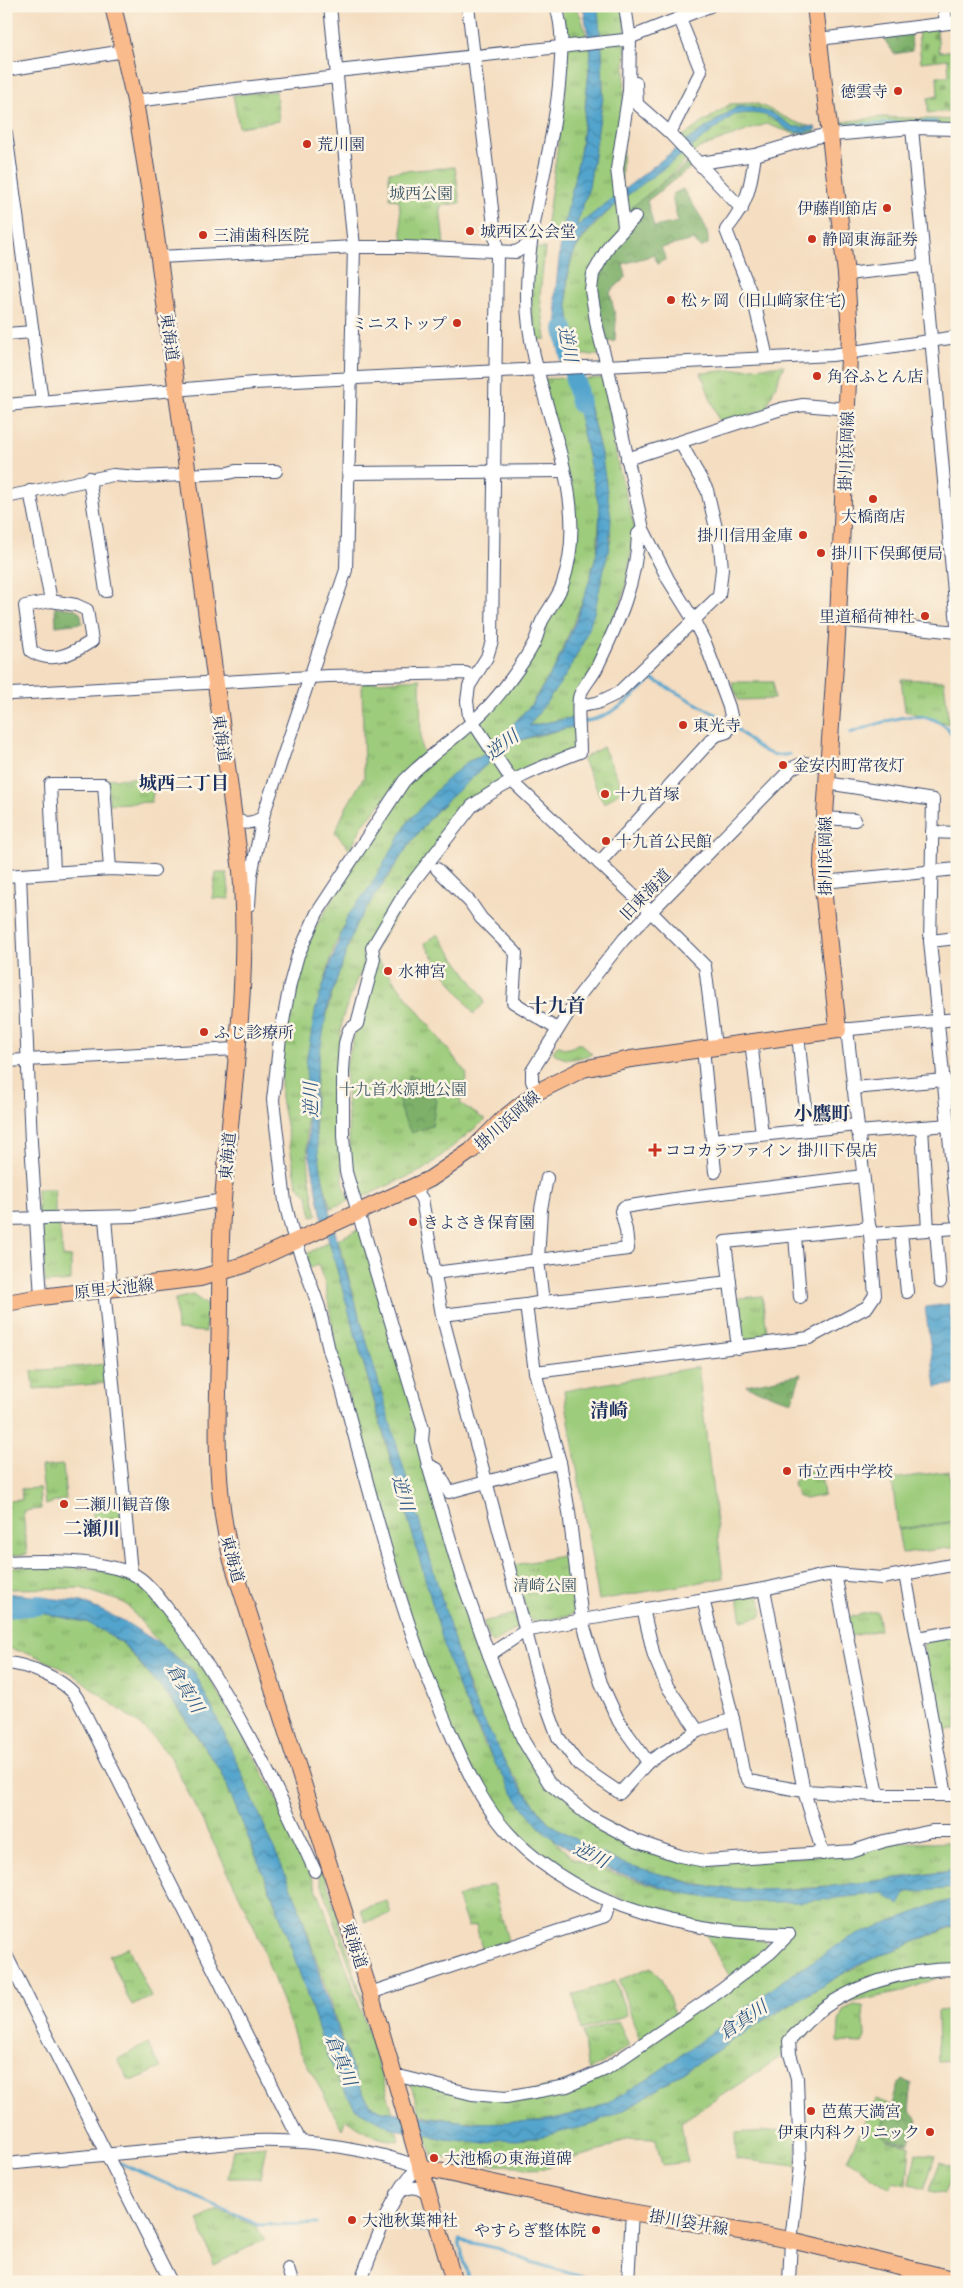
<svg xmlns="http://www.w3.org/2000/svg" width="963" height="2288" font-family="Cardo,'Noto Serif JP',serif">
<defs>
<pattern id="grass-tufts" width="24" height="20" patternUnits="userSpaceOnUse" patternTransform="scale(1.25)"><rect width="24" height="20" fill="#9dcc7b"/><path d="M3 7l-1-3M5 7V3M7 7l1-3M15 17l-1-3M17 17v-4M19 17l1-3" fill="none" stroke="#7fa668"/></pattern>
<pattern id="forest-crowns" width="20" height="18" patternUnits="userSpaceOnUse" patternTransform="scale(1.25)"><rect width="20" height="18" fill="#7eb06b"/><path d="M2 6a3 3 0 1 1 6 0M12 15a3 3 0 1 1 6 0" fill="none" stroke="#66905b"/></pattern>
<pattern id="cemetery-stones" width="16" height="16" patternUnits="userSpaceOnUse" patternTransform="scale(1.25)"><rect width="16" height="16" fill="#9dcc7b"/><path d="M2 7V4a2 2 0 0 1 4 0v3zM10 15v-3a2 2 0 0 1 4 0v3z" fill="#7fa668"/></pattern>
<pattern id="water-waves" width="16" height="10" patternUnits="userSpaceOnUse" patternTransform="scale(1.25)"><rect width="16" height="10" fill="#52a4cd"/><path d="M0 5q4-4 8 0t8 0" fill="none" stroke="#4386aa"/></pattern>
</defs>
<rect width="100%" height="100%" fill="#fcf5e5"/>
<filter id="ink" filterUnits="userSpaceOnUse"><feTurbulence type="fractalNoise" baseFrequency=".02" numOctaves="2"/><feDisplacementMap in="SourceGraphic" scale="10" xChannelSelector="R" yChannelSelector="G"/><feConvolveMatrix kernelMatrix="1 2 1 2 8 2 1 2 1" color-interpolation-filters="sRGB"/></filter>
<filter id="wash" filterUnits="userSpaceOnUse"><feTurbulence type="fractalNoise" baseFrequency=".0096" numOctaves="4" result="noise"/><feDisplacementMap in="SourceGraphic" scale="20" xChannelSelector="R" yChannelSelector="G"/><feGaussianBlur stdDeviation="1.12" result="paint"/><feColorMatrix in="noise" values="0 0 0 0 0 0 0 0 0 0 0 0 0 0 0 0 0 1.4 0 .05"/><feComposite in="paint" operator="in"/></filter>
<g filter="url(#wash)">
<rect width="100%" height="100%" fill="#f4ddc0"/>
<g fill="url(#grass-tufts)" stroke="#5c7e6c">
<path d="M561,6H575L581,17L591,52L580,154L561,240L554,244V231L546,229L567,80V41Z"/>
<path d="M596,6H623L626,34L621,195L576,227L589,187L603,97L602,51Z"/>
<path d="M276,91L279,121L239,127L233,95Z"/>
<path d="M754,103C776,110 792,125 815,127L816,133L795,134L766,124L699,148L627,217L619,232L599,355H577C569,324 563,289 572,258C585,217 696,143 733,115L732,110L677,148L680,138L730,104Z"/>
<path d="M883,117L957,120V126L843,129L842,122Z"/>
<path d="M455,167L460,203L440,206L444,245L403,244L399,200L390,199L389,172Z"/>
<path d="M534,248H545L540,296L546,339L536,340L531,308Z"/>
<path d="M784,365L766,409L720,424L701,373Z"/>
<path d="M566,378L579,415L600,509L597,552L586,593L554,669L529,707L485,754L467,762C421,820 370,877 336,943C332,952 330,963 327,972C305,1044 299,1143 317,1216L312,1217L308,1196L297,1184L281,1098V1065L293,985L314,930L384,814L422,768L500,695L539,647L575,534L543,379Z"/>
<path d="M605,378L617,461L635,529L624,594L576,717L528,726L568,670L582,645L611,539L602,458L583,379Z"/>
<path d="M420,679L421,747L425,754L363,824L350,850L335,832L347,806L364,777L362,683Z"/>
<path d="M901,679L944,681L949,724L905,711Z"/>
<path d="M732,682H773L774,699L738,700Z"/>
<path d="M576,726L574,751L533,764L514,775L500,753L521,740Z"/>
<path d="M603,747L623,789L604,804L582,759Z"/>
<path d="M492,760L505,782L454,822L357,979L342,1019L340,1046L341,1155L344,1188L349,1201L331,1208C304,1130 314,1046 340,968C346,951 351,934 359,919C368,903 380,890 390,875C397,865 402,853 410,843C433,811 463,786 492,760Z"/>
<path d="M157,777L151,802L109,804L107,779Z"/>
<path d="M216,873H227L230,899L212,898Z"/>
<path d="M438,934L483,997L484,1003L474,1014L426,946L425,943Z"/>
<path d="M375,956L467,1074L460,1103L485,1120L425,1169L358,1199L351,1174L345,1070Z"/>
<path d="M577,1044H581L592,1054C577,1059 565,1063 553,1052L558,1045C566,1050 570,1049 577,1044Z"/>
<path d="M37,1189H55V1216L38,1217Z"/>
<path d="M44,1224H59L63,1256L71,1257V1281L45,1283L41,1227Z"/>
<path d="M360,1229L388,1317L463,1600L485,1663L499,1698L520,1742L586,1815L704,1861L802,1857L884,1841L933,1843L957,1841V1870L828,1887L768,1890L709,1887L629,1866L589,1848L548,1822L500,1757L475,1704L462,1668L375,1373L338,1239Z"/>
<path d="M329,1241L393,1469L462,1695L485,1746L528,1813L571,1857L590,1866L680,1893L906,1892L954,1888H957V1898L934,1905L659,2071C637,2085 615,2102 589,2110C540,2126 470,2127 420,2114L410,2082L519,2095L605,2071L731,1979L704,1931L765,1941L769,1946L788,1935L693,1925L563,1877L489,1809L429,1683L339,1363L325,1284L318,1265L310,1268L305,1255Z"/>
<path d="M193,1295L207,1305L206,1332L177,1330L175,1299Z"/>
<path d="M762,1296L768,1339L742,1343L739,1298Z"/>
<path d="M106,1364L108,1383L34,1389L32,1371Z"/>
<path d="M63,1465L66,1499L45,1505L41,1467Z"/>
<path d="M820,1469L824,1495L805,1499L797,1496L793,1483L801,1473Z"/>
<path d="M39,1488L41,1509L23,1511L27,1554L6,1556V1501L22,1500L21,1489Z"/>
<path d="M119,1495L122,1522L93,1520V1502Z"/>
<path d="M567,1555L575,1612L569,1616L532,1622L528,1618L514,1565Z"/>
<path d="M66,1565C88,1569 116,1571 135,1583C169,1606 203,1665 223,1701C249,1746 274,1791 295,1838C335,1927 365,2020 393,2113L381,2111L369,2104L354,2075L298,1904L193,1670L160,1644L125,1603L81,1588L6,1589V1567Z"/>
<path d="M759,1595L763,1611L761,1616L742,1621L738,1597Z"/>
<path d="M6,1606L89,1623L122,1643L175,1705L221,1771L285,1928L320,2034L339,2080L355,2108L396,2129L399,2141C375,2139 365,2133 346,2119L342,2129L300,2051L257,1933L230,1876L170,1756L144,1728L72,1673L29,1653L6,1648Z"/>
<path d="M877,1611L880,1630L851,1636L848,1617Z"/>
<path d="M514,1614L518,1628L492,1643L483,1622Z"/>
<path d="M957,1636V1729L940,1731L923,1645L927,1641Z"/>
<path d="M314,1840L375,2040L318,1873Z"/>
<path d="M493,1884L508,1941L482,1949L476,1925L468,1927L457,1897Z"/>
<path d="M387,1901L391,1914L365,1922L361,1909Z"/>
<path d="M957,1925V1976L939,1977L902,1992L842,2004L791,2050L681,2122L687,2162L662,2165L656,2139L628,2138L603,2150L555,2163L549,2168L529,2169L517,2166L473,2164L433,2156L425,2135L485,2143L501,2139H528L591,2125L630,2107L750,2029L837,1977L872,1959Z"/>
<path d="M128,1947L151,1997L132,2006L109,1956Z"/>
<path d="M651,1967L661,1979L677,2018L640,2041L619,1980Z"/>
<path d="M615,1981L627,2015L581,2030L573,1995Z"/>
<path d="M854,2005L863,2006L865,2037L862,2043L838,2042L839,2022L843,2010Z"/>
<path d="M618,2021L629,2046L590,2071L587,2066L583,2032Z"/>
<path d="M148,2043L161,2068L134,2080H129L118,2059Z"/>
<path d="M876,2099L892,2106L884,2119L880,2133L888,2141L910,2145L907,2185L893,2182L890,2189L847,2160Z"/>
<path d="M795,2129L797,2166L736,2159L735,2133Z"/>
<path d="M266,2146L260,2178H228L233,2149Z"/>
<path d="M916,2153L935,2156L925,2188L910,2184Z"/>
<path d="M940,2162L954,2167L944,2194L929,2191Z"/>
<path d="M218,2210L257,2227L265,2239L214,2265L198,2220Z"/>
</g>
<g fill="url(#forest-crowns)" stroke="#4c7064">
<path d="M911,31L912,51L894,54C891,47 885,44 884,36Z"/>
<path d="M689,162L694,165L647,201L654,227L678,222L672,197L673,194L683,189C692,205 710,225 708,244L700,248L694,240L661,248L666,259L657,264L654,255L623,264L626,277L610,292L616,321L615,341L605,342L596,288L598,274L605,255L632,212L633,206Z"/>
<path d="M55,607L76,609L81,614L82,623L56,626Z"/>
<path d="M409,1075L425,1080L436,1100L432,1126L411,1133L400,1110L399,1098L404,1093Z"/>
<path d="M801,1374L792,1401L755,1390L746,1385Z"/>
<path d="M903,2079L912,2084L909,2110L918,2120L909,2143L889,2140L879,2133C882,2119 887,2118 891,2108C895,2097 894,2087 903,2079Z"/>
</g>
<path fill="url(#cemetery-stones)" stroke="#5c7e6c" d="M937,28L939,52L957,50V111L928,113V98L938,96L937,76H949L948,59L921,62L918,30Z"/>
<g fill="#9dcc7b" stroke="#5c7e6c">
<path d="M698,1367L723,1578L599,1600L564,1391Z"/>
<path d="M949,1471L956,1521L898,1529L892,1479Z"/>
<path d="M956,1522L957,1547L902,1554L898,1530Z"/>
<path d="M957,2009V2060L938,2061L937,2011Z"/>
</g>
<g fill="url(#water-waves)" stroke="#366a96">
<path d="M583,6H597L598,11L602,51L603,97L589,187L576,227L686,141L737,107H749L772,113L794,127H815L816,130C809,131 802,133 796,132C789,131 784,127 779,123C767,112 748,112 734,115C711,132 689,149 667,166C639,187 590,219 575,250C559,283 570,322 577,355L562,356L555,297L561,240L581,148L591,52Z"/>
<path d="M582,377L602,458L611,518L609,548L594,613L582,645L564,678L529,726L576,717V726L536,735L521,740L499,753L437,810L410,843L356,924L328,1004L314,1088V1122L319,1157L324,1186L337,1240L469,1692L513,1777L548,1822L589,1848L619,1862L700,1886L753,1890L809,1889L957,1871V1888L906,1892L899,1905L884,1893L799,1902H743L689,1895L601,1867L555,1840L539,1827L517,1799L496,1765L462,1695L448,1659L322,1217L309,1151L306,1063L316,1007L347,917L371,885L408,822L444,782L467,762L485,754L532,704L557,664L577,618L590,579L599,543L600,511L579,415L566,378Z"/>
<path d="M949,1304L957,1362V1384L936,1387L925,1307Z"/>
<path d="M6,1593L82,1602L122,1620L160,1644L195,1673L228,1742L298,1904L324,1990L354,2075L369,2104L381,2111L475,2123L544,2121L594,2109L620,2096L659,2071L782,1981L849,1938L934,1905L957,1899V1924L855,1966L837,1977L759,2023L630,2107L594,2124L544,2136L517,2140L501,2139L485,2143L446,2139L394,2129L355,2108L340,2083L326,2051L279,1912L221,1771L179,1709L123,1643L87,1622L6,1606Z"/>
</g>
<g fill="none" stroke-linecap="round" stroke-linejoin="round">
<g stroke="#52a4cd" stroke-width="3">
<path d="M922,122H936"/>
<path d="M844,125L899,123"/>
<path d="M582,722C611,718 632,698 652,679L726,720"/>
<path d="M733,725C748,739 767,761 789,754"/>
<path d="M850,733C878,724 923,703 948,729C952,733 954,739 957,743"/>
<path d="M120,2163L258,2225L317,2224"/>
<path d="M391,2228L430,2231"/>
<path d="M469,2282L459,2240L500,2249L531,2262L600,2282"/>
</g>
<g stroke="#52a4cd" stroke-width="20">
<path d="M564,329L580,403"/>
<path d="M6,1608L39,1605"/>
</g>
</g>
</g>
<g filter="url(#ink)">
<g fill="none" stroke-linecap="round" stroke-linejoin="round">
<g stroke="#3c496d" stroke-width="14">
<g id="minor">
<path d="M468,6L497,251L492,641L487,657L469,686L467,701L469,716L513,782L650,911L705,966L715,1046"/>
<path d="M556,6C563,28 562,50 560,73C555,150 526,223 527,299C528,396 596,490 562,586C557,598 550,607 543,619C539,626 538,635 534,643C523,664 501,694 484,711C459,736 429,755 404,781L317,913L298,955L290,984L280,1038L273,1100L285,1202L292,1231L319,1307L329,1350L337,1371C370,1491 398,1612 447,1725C465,1766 482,1807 514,1839C584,1909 693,1934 789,1934"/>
<path d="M944,6L946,23"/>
<path d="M819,39L957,22"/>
<path d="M6,70L124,51"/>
<path d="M337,71L624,40L710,6"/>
<path d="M636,83L637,104L670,133L742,209"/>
<path d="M135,101L337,77"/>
<path d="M912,128L957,625"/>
<path d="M6,133L42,401"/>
<path d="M670,133L701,71L680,19"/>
<path d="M755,155C750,190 748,202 726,230L754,301L767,358"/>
<path d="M699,163L755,155L820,136L912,128L957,129"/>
<path d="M624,226L617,169L629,91L630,39L625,6"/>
<path d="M159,257L354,247H405L516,252L530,244"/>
<path d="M846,274L923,266"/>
<path d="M6,334L33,332"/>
<path d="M6,405L254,383L832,355L957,337"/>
<path d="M627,459L781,409L803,405L848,409"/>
<path d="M349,473L564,471"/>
<path d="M89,478L106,591"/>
<path d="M30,491L51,601L25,606L31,651C52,665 73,653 92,641L87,610L76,605L51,601"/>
<path d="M6,497L113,475L138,477L228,473L236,471H276"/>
<path d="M643,529L638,534C637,581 618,623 598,665C594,676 581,687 579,698C577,716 580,735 580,752C543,766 504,782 472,806L406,891L372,948L374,959L357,1024L349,1030L345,1043L343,1071V1136L346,1172L423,1429L422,1441L428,1465L462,1580L489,1655L523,1740L549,1783L589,1816L636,1841L680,1856L705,1861L854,1851L884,1841L932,1831H957"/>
<path d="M838,620L957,632"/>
<path d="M11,694L328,676L465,673L474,677"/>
<path d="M580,706L597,703L618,693L719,596L722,569L720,545L707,490L680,442"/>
<path d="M827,783L933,800L930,941L957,1218"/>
<path d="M824,818L855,820"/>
<path d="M233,819C244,824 252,824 262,818"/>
<path d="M932,832L957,833"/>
<path d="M599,863L711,740L717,735L727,732L731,716L729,707L706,645L693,619L668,579L643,529L609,373L597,327L591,290L593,274L610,244L635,217"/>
<path d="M437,869L470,902L481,918L516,953L513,1002L557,1029"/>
<path d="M54,872L50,784H104L110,869"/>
<path d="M20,875L31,1142L41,1297"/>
<path d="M6,876L110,869L154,871"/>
<path d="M823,882L957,869"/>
<path d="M249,905L251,875L264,813L346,570L354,247L330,6"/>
<path d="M930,941L957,938"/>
<path d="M840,1030L957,1019"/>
<path d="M798,1035L808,1130"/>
<path d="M751,1041L762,1134"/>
<path d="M703,1048L712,1140L857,1125"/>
<path d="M6,1061L236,1049"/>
<path d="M853,1088L945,1080"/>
<path d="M537,1092L532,1081V1071L579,996L624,939L792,768L803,763L828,765"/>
<path d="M922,1127L928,1230"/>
<path d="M857,1132L949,1125"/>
<path d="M712,1140L715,1172"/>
<path d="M414,1188L422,1199L442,1315L543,1696L558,1737L579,1765L620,1793L648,1762"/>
<path d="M105,1218L110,1277L105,1299L131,1573"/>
<path d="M6,1219L135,1216L223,1200"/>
<path d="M936,1229L940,1282"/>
<path d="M901,1232L907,1292"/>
<path d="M870,1234L957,1228"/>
<path d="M795,1236L800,1297"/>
<path d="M434,1273L538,1260L541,1209L547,1178"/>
<path d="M543,1302L730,1282"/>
<path d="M442,1315L526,1305"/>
<path d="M738,1348L725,1242L870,1228"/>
<path d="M535,1372L809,1338L867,1307L875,1295L870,1234L847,1029"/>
<path d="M428,1465L437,1469L449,1492L560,1462"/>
<path d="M6,1562C43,1560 96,1559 131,1573C145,1579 157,1595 166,1607C226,1682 275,1783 315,1871"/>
<path d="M835,1574L878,1795"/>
<path d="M905,1574L946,1795"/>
<path d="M764,1589L804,1791L823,1854"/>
<path d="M703,1599L733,1719L743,1771L749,1781L804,1791L878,1795H957"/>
<path d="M643,1609L654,1656L667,1686L698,1731"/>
<path d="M918,1638L957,1631"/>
<path d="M489,1655L525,1631L582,1620L764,1589L821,1576L835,1574L882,1578L957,1564"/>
<path d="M6,1663C27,1664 66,1680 77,1698L300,2141"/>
<path d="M733,1719L698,1731L648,1762L619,1722L601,1683L582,1620L569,1512L560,1462L535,1372L526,1305L543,1302L538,1260L628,1249L626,1230L621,1211L624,1207L681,1198L863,1176"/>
<path d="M6,1955L171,2282"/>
<path d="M370,1993L604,1916L610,1901"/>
<path d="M393,2077H403L472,2094L506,2097L567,2086L606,2069L720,1991L770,1953L789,1934"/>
<path d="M6,2164L252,2141C310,2139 365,2148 420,2167"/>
<path d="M397,2194C409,2184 422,2186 430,2198"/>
<path d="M288,2269L292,2282"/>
<path d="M360,2282C373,2251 394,2184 420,2167"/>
<path d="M628,2282L632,2212"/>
<path d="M789,2282L791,2240L800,2165L797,2078L790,2054L789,2041C796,2034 803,2025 810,2019C849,1984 906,1969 957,1969"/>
</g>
</g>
<g stroke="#3c496d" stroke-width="18">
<g id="major">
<path d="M113,6L135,101L151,199L241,871C250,980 232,1090 223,1199C219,1250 221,1302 219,1354C217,1425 214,1491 232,1561L370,1993L454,2282"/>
<path d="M6,1303L41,1297L200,1278L244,1265L430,1179L471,1151L503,1119L537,1092L583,1069L631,1059L838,1030L822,878V860L838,620L850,332L846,274L815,6"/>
<path d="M420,2167L608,2208L791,2240L957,2280"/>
</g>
</g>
<use href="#minor" stroke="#fff" stroke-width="12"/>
<use href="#major" stroke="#fabb8c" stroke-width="16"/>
</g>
</g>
<g fill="#c8321e" stroke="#fcf5e5" stroke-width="2">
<circle cx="898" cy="91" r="5"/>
<circle cx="307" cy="144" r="5"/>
<circle cx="887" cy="208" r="5"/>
<circle cx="470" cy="231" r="5"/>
<circle cx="203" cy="235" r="5"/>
<circle cx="812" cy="239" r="5"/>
<circle cx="671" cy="300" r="5"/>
<circle cx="457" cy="323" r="5"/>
<circle cx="817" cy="376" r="5"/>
<circle cx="873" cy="499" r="5"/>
<circle cx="803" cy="535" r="5"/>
<circle cx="821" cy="553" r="5"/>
<circle cx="925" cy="616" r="5"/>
<circle cx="683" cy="725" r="5"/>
<circle cx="783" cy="765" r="5"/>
<circle cx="605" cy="794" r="5"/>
<circle cx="606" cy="841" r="5"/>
<circle cx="388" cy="971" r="5"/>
<circle cx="204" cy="1032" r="5"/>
<path d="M652.5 1142.5h5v5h5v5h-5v5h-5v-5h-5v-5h5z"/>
<circle cx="413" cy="1222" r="5"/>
<circle cx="787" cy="1471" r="5"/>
<circle cx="64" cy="1504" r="5"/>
<circle cx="811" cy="2111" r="5"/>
<circle cx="930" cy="2132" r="5"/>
<circle cx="434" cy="2158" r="5"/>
<circle cx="352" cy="2220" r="5"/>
<circle cx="596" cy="2230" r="5"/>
</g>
<g text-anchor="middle" stroke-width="5" stroke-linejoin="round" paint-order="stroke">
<g font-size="16" fill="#1b2f5e" stroke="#fcf5e5" text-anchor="start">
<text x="888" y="97" text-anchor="end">徳雲寺</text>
<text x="317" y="150">荒川園</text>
<text x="877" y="214" text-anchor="end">伊藤削節店</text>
<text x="480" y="237">城西区公会堂</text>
<text x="213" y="241">三浦歯科医院</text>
<text x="822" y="245">静岡東海証券</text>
<text x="681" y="306">松ヶ岡（旧山﨑家住宅)</text>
<text x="447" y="329" text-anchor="end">ミニストップ</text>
<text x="827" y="382">角谷ふとん店</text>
<text x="873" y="522" text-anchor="middle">大橋商店</text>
<text x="793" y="541" text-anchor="end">掛川信用金庫</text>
<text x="831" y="559">掛川下俣郵便局</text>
<text x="915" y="622" text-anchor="end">里道稲荷神社</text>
<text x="693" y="731">東光寺</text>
<text x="793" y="771">金安内町常夜灯</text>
<text x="615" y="800">十九首塚</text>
<text x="616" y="847">十九首公民館</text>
<text x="398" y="977">水神宮</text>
<text x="214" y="1038">ふじ診療所</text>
<text x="665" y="1156">ココカラファイン 掛川下俣店</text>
<text x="423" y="1228">きよさき保育園</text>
<text x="797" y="1477">市立西中学校</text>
<text x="74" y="1510">二瀬川観音像</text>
<text x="821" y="2117">芭蕉天満宮</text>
<text x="920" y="2138" text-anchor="end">伊東内科クリニック</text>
<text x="444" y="2164">大池橋の東海道碑</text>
<text x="362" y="2226">大池秋葉神社</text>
<text x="586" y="2236" text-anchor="end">やすらぎ整体院</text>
</g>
<g font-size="16" fill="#3c5665" stroke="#fcf5e5">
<text x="421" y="199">城西公園</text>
<text x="403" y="1095">十九首水源地公園</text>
<text x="545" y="1591">清崎公園</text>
</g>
<g font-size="16" fill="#1b2f5e" stroke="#fcf5e5">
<text transform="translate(170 337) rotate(82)" y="6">東海道</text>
<text transform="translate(846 451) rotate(-88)" y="6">掛川浜岡線</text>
<text transform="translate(222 738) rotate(82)" y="6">東海道</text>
<text transform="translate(825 856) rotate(-90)" y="6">掛川浜岡線</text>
<text transform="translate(645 894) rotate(-46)" y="6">旧東海道</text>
<text transform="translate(507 1120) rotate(-41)" y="6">掛川浜岡線</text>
<text transform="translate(227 1156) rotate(-85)" y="6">東海道</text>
<text transform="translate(114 1288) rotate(-6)" y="6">原里大池線</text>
<text transform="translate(233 1559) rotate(75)" y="6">東海道</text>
<text transform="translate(355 1945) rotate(72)" y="6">東海道</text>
<text transform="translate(689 2222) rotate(10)" y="6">掛川袋井線</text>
</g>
<g font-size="18" font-style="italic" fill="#2e5885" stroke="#fcf5e5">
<text transform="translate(568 344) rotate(79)" y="6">逆川</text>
<text transform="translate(502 745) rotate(-37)" y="6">逆川</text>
<text transform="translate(311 1100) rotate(-91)" y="6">逆川</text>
<text transform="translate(403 1493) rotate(75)" y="6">逆川</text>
<text transform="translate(185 1688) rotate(59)" y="6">倉真川</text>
<text transform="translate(591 1855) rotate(27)" y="6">逆川</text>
<text transform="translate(743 2020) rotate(-34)" y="6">倉真川</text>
<text transform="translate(341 2060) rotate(68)" y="6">倉真川</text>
</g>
<g font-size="18" font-weight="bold" fill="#1b2f5e" stroke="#fcf5e5">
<text x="184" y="789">城西二丁目</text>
</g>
<g font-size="19" font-weight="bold" fill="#1b2f5e" stroke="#fcf5e5">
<text x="557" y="1012">十九首</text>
<text x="822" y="1120">小鷹町</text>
<text x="609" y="1417">清崎</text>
<text x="92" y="1535">二瀬川</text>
</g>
</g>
<rect width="963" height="2288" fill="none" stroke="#fcf5e5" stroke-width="25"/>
</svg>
